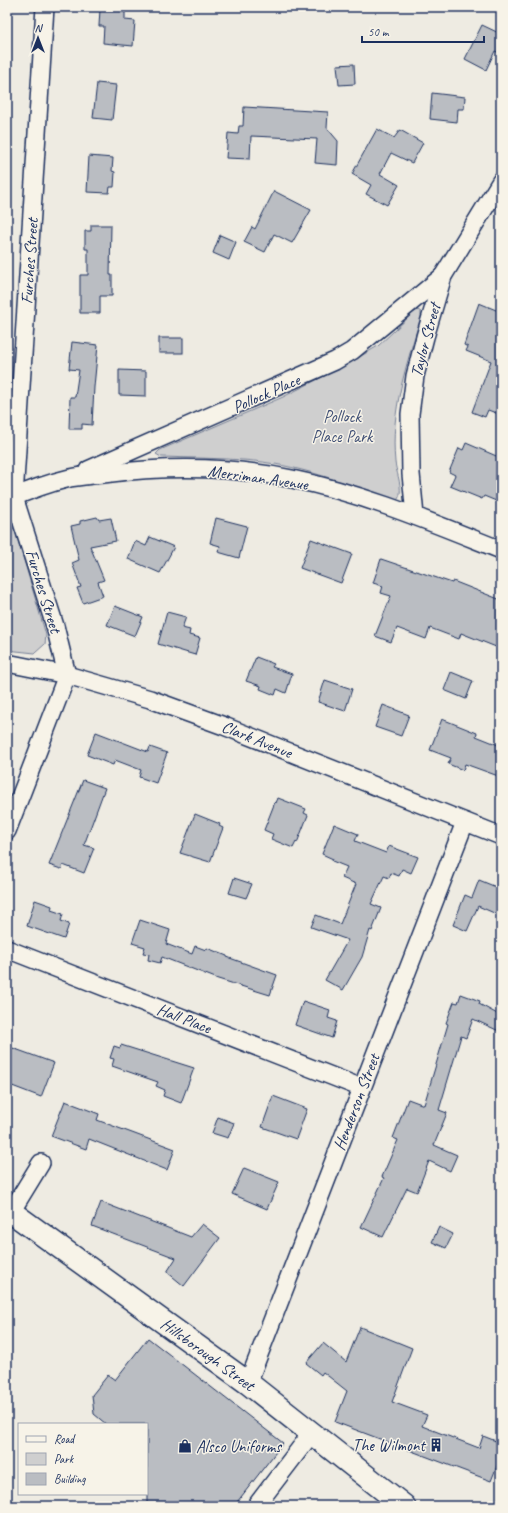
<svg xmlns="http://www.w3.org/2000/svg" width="508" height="1513" font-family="Caveat,sans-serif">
<rect width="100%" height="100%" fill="#eeebe2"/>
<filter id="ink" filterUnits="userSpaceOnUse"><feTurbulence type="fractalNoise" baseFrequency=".025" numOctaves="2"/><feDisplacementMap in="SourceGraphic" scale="8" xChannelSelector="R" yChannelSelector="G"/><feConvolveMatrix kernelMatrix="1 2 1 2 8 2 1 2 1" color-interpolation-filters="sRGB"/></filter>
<g filter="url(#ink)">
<g fill="#cfcfcf" stroke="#757f96">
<path d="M418,310L421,312V316C407,364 390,411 395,462C396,472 405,492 397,500L392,501C344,482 296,464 244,460C217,458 189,458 161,457L156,454L160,450L283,397L342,367L378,346L413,313Z"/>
<path d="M7,523L15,530L46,635L45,644L35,653L7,650Z"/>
</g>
<g fill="#babdc2" stroke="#1b2f5e">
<path d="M100,9L125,11V20L135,21L133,46L103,43L104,26H99Z"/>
<path d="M482,25L501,34V54L495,51L486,70L465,59Z"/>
<path d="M354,64L355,84L339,85L337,65Z"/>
<path d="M97,83L116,85L112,120L93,118Z"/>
<path d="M432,93L465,97L464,109H458L457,122L430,119Z"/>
<path d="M244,107L328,112L327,128L338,141L337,165L315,163L317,139L251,136L250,159L226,158L228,133L238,134L239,126H243Z"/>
<path d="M377,129L394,138L400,130L423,143L412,163L391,153L380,174L399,185L387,205L366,194L371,185L352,174Z"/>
<path d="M89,156L113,158L112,171L115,172L114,187H110L109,193L87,192Z"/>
<path d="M274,191L311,210L292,243L274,234L265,252L244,242L252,227L255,229Z"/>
<path d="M91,225H111L110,275H112V296H100V313H80V275H88V249H85V231H91Z"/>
<path d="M220,235L236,242L229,260L213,253Z"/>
<path d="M479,303L501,312V415L488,410L485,417L472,412L491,361L466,351L468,347L464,345Z"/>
<rect x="159" y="338" width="24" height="15"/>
<path d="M72,342L98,345L94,387L92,425L82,424V429H69L70,397H75L79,370L69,369Z"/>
<path d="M119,370L146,371V396L119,395Z"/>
<path d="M466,443L501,458V503L484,496L482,499L450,486L455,475L449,472L459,448L463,450Z"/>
<path d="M97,517L99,520L111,518L116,541L90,546L104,580L98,582L103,596L83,603L77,588L81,587L72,563L79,560L71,526L80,524V521Z"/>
<path d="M216,518L247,526L239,558L218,552L220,546L210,543Z"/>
<path d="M150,537L174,547L160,573L128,559L135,541L146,546Z"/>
<path d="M311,539L352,554L341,583L300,568Z"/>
<path d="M381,559L452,583L453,581L501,600V649L461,633L459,639L430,628L426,639L397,628L391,642L375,636L391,596L381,593L383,586L373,583Z"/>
<path d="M115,606L143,617L135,636L107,625Z"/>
<path d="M167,612L186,617L182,628L190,630L189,635L200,638L195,655L158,644Z"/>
<path d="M256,657L274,664L272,667L292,674L286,693L277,689L275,695L260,689L261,686L246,681Z"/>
<path d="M451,672L473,681L466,699L444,690Z"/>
<path d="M325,680L352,689L345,711L318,702Z"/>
<path d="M383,705L409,715L401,736L375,727Z"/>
<path d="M442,719L477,733L476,736L501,746V777L465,764L463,770L448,764L451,758L430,750Z"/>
<path d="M96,732L148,752L150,747L167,753L156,783L139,777L141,770L115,760L113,765L87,755Z"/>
<path d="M83,780L105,788L84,845L94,848L84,873L63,865L61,869L49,865Z"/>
<path d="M278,798L306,809L304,813L308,815L297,843L296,842L293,848L271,839L273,834L264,830L275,802L276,803Z"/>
<path d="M195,814L220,824L219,826L223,828L210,862L180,853Z"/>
<path d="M334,824L358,834L355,841L386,853L389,846L418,857L411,873L402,869L399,876L391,873L389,878L384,876L371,904L381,908L372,931L370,930L362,957L343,990L325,980L348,940L311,927L316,915L340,924L356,884L342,878L347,867L332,861L333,859L322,854Z"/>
<path d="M234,878L252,884L246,898L229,893Z"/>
<path d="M479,880L501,889V916L478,906L467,931L453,925L465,895L472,898Z"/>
<path d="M35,900L52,906L51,910L63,914L61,921L69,924L64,939L27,926Z"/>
<path d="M140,920L170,930L166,944L192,954L195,946L206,950L207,948L227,956V957L277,975L270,995L218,979L162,957L160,963L148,960L149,954L143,953L145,947L132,943Z"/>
<path d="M461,994L480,1001L479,1004L501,1016V1032L473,1019L466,1038L461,1036L439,1110L447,1113L434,1145L457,1155L450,1171L429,1161L417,1192L407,1188L383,1237L361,1227L384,1178L382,1177L398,1140L393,1138L408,1099L424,1105L448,1024L446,1023L454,1002L458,1003Z"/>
<path d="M303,1001L330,1010L328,1018L337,1021L332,1038L295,1025Z"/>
<path d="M121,1045L194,1068L181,1103L163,1096L165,1090L156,1086L158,1082L112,1066L114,1059L110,1058L114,1046L120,1048Z"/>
<path d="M7,1046L54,1063L41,1097L7,1084Z"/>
<path d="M273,1096L307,1109L296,1139L262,1127Z"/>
<path d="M65,1101L99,1114L97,1120L175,1149L167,1170L89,1139L86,1149L51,1136Z"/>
<path d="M218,1117L234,1123L228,1138L212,1133Z"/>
<path d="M244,1168L279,1182L267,1209L232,1194Z"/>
<path d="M101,1202L191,1237L202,1224L220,1238L184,1286L167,1272L176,1258L92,1226Z"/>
<path d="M439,1227L453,1234L446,1248L432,1242Z"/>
<path d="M360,1327L412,1348L392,1402L427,1415L422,1426L479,1448L483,1436L501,1443V1456L491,1481L335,1422L347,1391L323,1372L321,1375L306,1363L323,1343L346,1362Z"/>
<path d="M148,1338L283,1443L234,1506H147V1424H106L94,1414L92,1395L108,1375L115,1380Z"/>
</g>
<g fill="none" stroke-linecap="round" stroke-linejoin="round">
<g stroke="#1b2f5e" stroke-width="20">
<g id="minor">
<path d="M88,470L335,361L352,351L443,276"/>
<path d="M7,500C27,491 49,483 70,478C81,476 92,475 103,474C165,466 230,466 292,479C365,494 433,523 501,550"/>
<path d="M415,516L411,474L410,414L415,376L425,337L443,276L501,181"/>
<path d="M7,663L67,675L150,699L224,726L501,836"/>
<path d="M7,831L67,675L55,626L14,497L45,7"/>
<path d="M7,949L362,1088"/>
<path d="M11,1212L41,1163"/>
<path d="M248,1383L465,822"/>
<path d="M256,1506L311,1434"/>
</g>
</g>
<g stroke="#1b2f5e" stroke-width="25">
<path id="major" d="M7,1209L248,1383L404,1506"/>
</g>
<use href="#minor" stroke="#f7f3e8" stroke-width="17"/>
<use href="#major" stroke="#f7f3e8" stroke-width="22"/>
</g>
</g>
<defs>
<g id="building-bare" transform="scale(1.08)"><path d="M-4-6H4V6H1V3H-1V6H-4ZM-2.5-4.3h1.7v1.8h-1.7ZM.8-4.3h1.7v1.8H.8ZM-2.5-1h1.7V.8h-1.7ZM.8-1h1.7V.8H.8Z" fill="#1b2f5e" stroke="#f7f3e8" stroke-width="2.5" paint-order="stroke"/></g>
<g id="shop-bare" transform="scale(1.08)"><path d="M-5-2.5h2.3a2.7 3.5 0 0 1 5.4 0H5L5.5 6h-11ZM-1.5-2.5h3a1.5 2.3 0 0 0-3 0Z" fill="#1b2f5e" stroke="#f7f3e8" stroke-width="2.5" paint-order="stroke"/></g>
</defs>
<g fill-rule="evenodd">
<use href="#building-bare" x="436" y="1445"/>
<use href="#shop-bare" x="185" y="1446"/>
</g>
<g text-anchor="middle" stroke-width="3" stroke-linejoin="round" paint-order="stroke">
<g font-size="17" fill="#1b2f5e" stroke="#f7f3e8">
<text transform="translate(29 261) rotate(-86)" y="6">Furches Street</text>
<text transform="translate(425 340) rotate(-75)" y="6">Taylor Street</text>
<text transform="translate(266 393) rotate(-24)" y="6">Pollock Place</text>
<text transform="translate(258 477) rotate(8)" y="6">Merriman Avenue</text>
<text transform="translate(44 591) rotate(73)" y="6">Furches Street</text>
<text transform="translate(257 739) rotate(22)" y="6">Clark Avenue</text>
<text transform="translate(184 1018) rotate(21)" y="6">Hall Place</text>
<text transform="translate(356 1102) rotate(-69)" y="6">Henderson Street</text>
<text transform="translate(208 1354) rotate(36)" y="6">Hillsborough Street</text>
</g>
<g font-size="17" fill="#3f4f75" stroke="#f7f3e8">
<text x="342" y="422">Pollock<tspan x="342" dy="20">Place Park</tspan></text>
</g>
<g font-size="17" fill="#1b2f5e" stroke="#f7f3e8" text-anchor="end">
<text x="425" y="1451">The Wilmont</text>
<text x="196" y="1452" text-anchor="start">Alsco Uniforms</text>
</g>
</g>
<rect width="508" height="1513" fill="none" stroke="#f7f3e8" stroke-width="24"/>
<rect x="12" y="12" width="484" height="1489" fill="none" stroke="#1b2f5e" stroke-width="1.5" filter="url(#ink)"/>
<rect x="18" y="1423" width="130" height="72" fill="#f7f3e8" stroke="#9fa5b1"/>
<rect x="26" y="1436" width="20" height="6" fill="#f7f3e8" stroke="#9fa5b1"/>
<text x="54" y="1443" font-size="12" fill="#1b2f5e">Road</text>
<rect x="26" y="1453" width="20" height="12" fill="#cfcfcf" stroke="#9fa5b1"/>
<text x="54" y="1463" font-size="12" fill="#1b2f5e">Park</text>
<rect x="26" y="1473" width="20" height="12" fill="#babdc2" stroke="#9fa5b1"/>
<text x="54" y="1483" font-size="12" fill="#1b2f5e">Building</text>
<g transform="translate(38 38)" stroke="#f7f3e8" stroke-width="3" paint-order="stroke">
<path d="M0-3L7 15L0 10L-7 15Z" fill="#1b2f5e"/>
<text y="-6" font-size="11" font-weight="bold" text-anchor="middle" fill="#1b2f5e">N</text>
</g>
<path d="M362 36v6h122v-6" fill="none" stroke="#1b2f5e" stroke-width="2"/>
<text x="368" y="36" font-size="12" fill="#1b2f5e" stroke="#f7f3e8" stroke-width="3" paint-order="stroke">50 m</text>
</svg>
